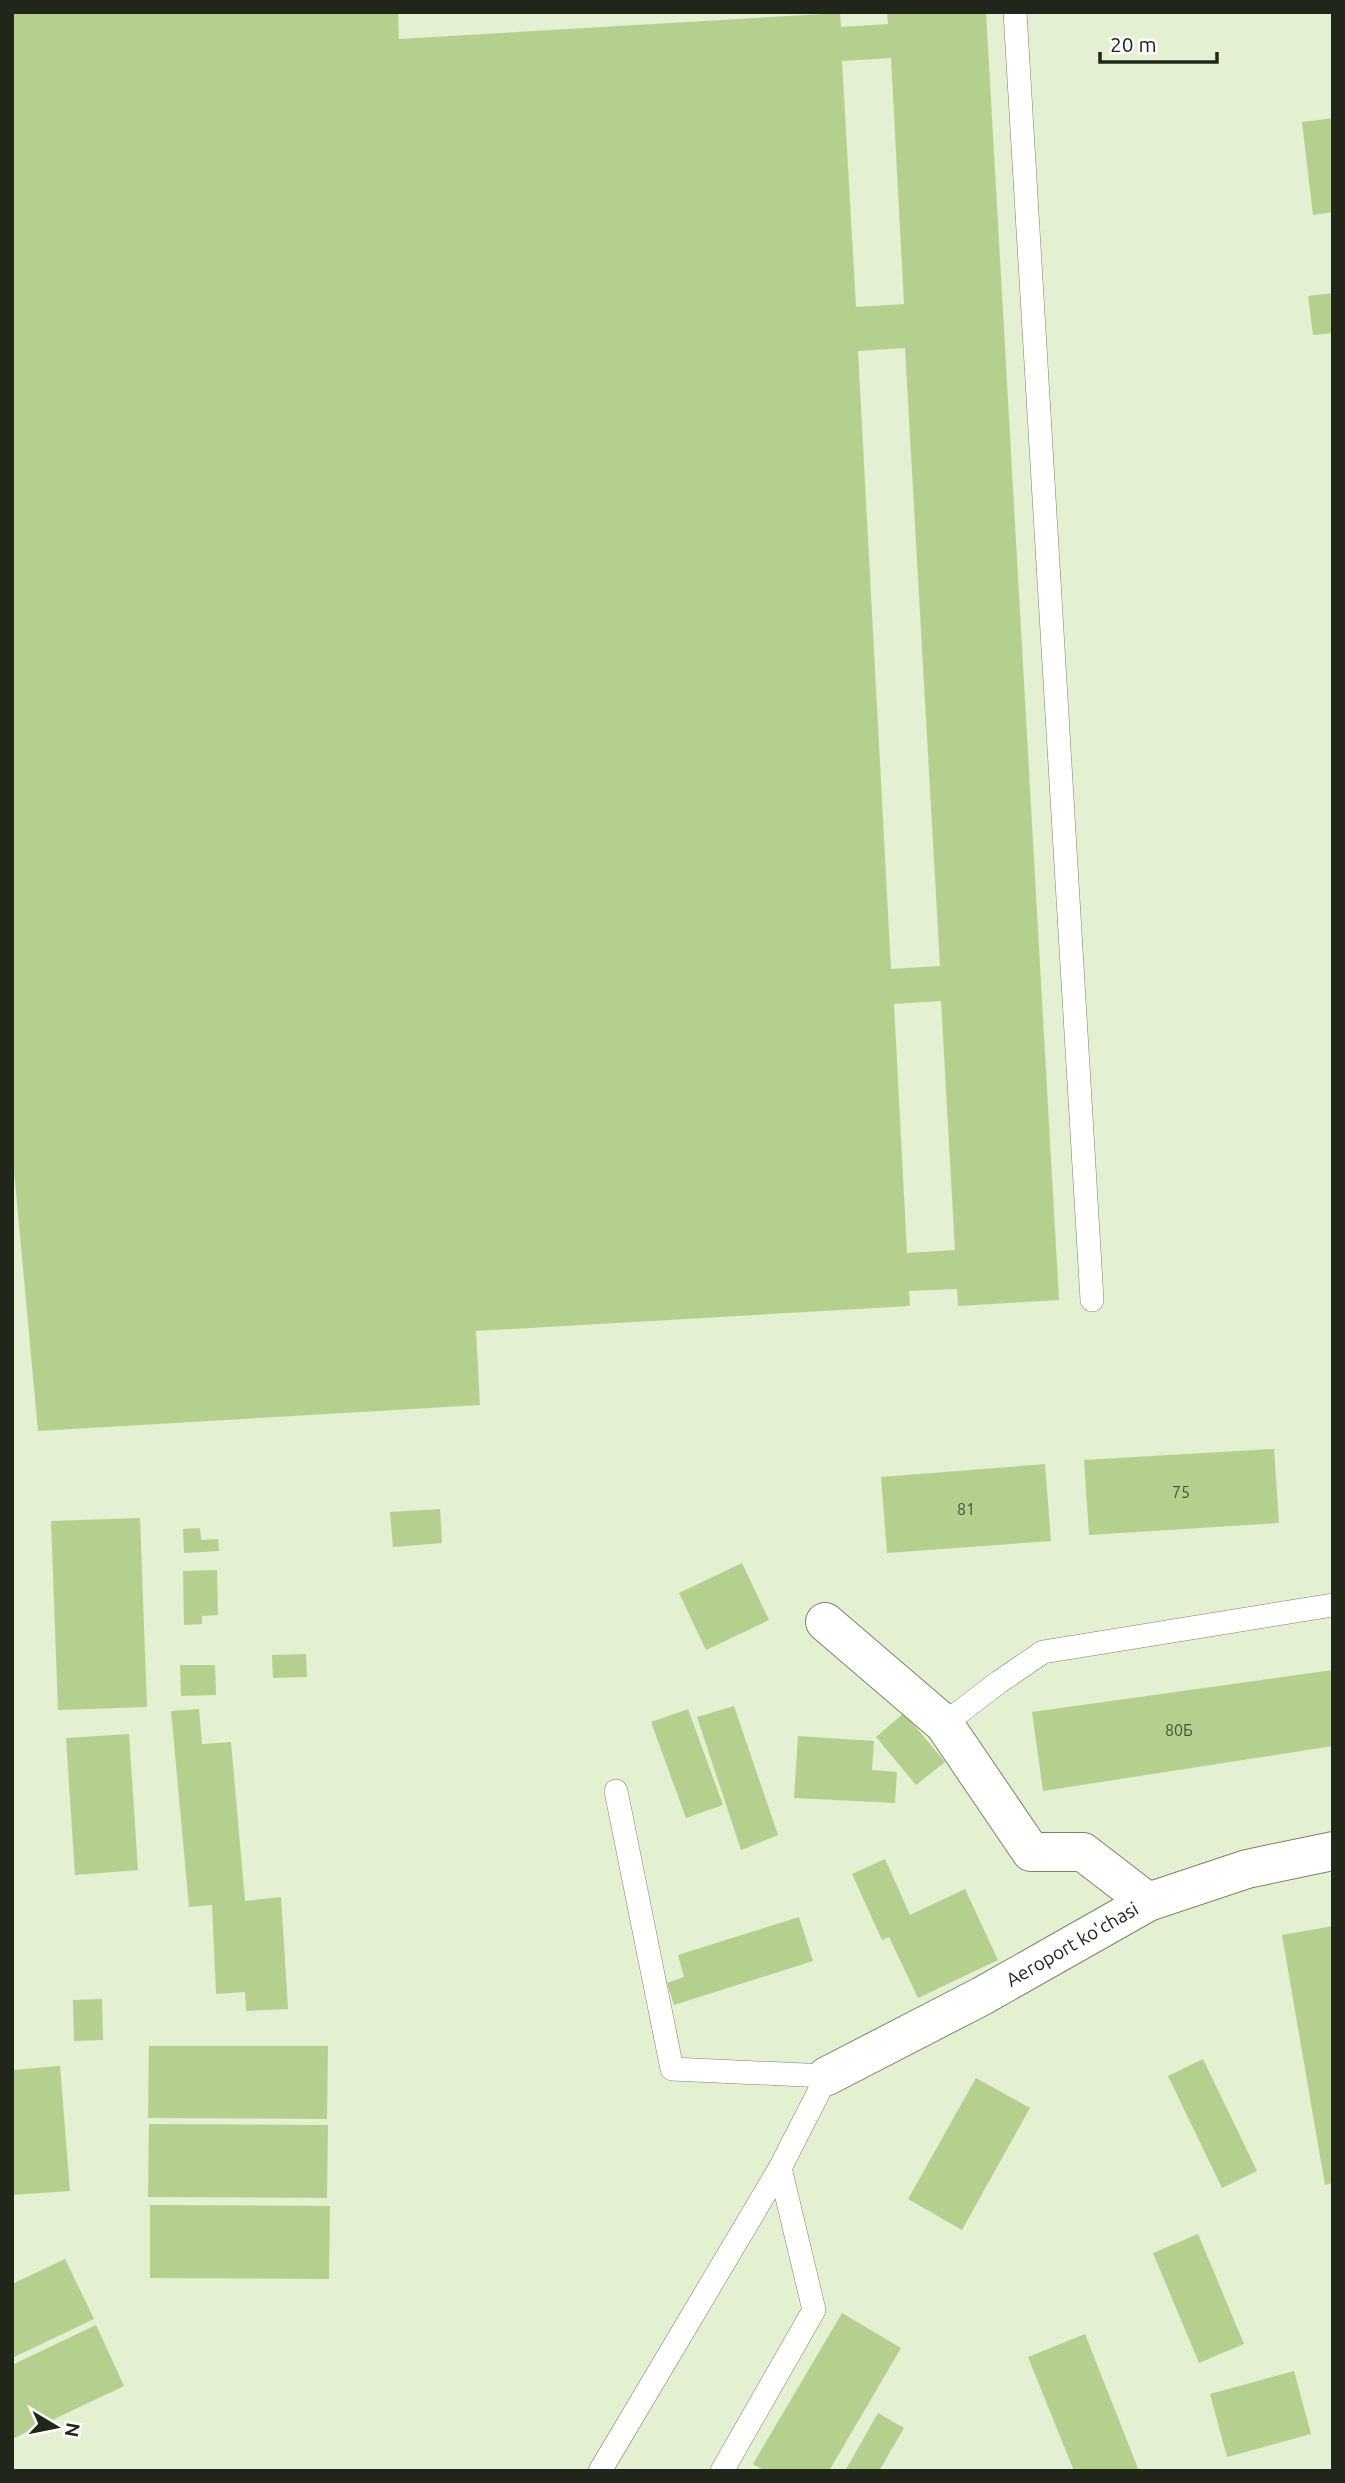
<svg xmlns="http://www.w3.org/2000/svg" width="1345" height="2483" font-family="Ubuntu,sans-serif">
<rect width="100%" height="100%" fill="#e3f0d2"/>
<g fill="#b5d08e" fill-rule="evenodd">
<path d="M12,12H398L399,39L840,13L841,27L888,24L887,12H986L1059,1300L958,1306L957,1289L909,1291L910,1306L476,1331L480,1405L38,1431L12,1149ZM891,58L904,304L856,307L842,61ZM905,348L940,966L891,969L858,351ZM941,1001L955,1250L907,1253L894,1004Z"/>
<path d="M1333,118V212L1313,215L1302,122Z"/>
<path d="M1333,293V333L1313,335L1308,296Z"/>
<path d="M1274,1449L1279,1523L1089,1535L1084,1460Z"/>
<path d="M1045,1464L1051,1541L887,1553L881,1477Z"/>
<path d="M440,1509L442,1543L393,1547L390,1512Z"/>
<path d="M140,1518L147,1707L58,1710L51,1521Z"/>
<path d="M200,1528L201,1540L218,1539L219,1551L184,1553L183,1529Z"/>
<path d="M742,1563L769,1620L706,1650L679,1593Z"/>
<path d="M217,1570L218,1615L202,1616V1624L184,1625L183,1571Z"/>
<path d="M306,1654L307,1677L273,1678L272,1655Z"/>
<path d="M180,1665H215L216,1695L181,1696Z"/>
<path d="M1333,1670V1746L1043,1791L1032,1712Z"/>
<path d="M734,1706L778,1835L741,1850L697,1717Z"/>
<path d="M199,1709L202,1744L231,1742L245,1901L281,1897L288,2009L246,2011L245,1992L216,1994L212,1905L189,1907L171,1711Z"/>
<path d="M688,1709L723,1805L686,1818L651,1722Z"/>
<path d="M904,1713L945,1762L916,1785L876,1737Z"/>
<path d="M129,1734L138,1870L75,1875L66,1738Z"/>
<path d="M798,1736L874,1741L872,1770L897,1772L895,1803L794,1798Z"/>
<path d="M885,1859L910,1915L965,1889L998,1960L918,1998L889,1937L882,1940L852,1874Z"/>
<path d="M799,1917L813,1961L674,2005L667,1983L684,1977L678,1955Z"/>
<path d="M1333,1926V2183L1325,2185L1282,1935Z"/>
<path d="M102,1999L103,2040L74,2041L73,2000Z"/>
<path d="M149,2046H328L327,2119L148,2118Z"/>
<path d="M1203,2059L1257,2171L1222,2188L1168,2076Z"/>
<path d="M60,2066L70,2191L12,2195V2070Z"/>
<path d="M976,2078L1030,2108L962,2230L908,2199Z"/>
<path d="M149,2124L328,2125L327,2198L148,2197Z"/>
<path d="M150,2205L330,2206L329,2279L150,2278Z"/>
<path d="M1198,2234L1244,2344L1199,2363L1153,2253Z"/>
<path d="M65,2259L94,2319L12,2358V2284Z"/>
<path d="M842,2313L901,2348L829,2471H765L753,2464Z"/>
<path d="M96,2325L124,2386L12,2439V2365Z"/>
<path d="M1085,2334L1139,2471H1074L1028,2357Z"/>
<path d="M1294,2371L1311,2434L1227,2457L1210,2394Z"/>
<path d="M878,2413L904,2428L879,2471H845Z"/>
</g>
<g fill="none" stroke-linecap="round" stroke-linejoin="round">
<g stroke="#798569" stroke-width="24">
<g id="lane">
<path d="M1015,12L1092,1300"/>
<path d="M944,1724L999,1682L1043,1652L1333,1605"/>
<path d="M600,2471L780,2168L827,2076L672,2069L616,1791"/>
<path d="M722,2471L814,2310L780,2168"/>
</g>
</g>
<g stroke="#798569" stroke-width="40">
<g id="street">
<path d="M825,1622L944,1724L1031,1852H1083L1148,1902"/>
<path d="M827,2076L982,1996L1148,1902L1247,1869L1333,1851"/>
</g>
</g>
<use href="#lane" stroke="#fff" stroke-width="23"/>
<use href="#street" stroke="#fff" stroke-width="38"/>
</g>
<g text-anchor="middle" stroke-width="5" stroke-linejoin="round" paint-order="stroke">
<g font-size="16" fill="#465037">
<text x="1181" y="1498">75</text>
<text x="966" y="1515">81</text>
<text x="1179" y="1736">80Б</text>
</g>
<g font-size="19" fill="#21261a" stroke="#fff">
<text transform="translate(1072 1944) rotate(-30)" y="7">Aeroport ko'chasi</text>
</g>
</g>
<rect width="1345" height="2483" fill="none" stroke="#21261a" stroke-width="28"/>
<g transform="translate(56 2427) rotate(100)" stroke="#ffffff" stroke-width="5" paint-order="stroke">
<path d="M0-5L12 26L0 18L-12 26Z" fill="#21261a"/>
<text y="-10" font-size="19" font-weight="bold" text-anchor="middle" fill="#21261a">N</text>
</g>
<path d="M1100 52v10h117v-10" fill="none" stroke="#21261a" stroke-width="3.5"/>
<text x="1110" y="52" font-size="21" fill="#21261a" stroke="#ffffff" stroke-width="5" paint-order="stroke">20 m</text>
</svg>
